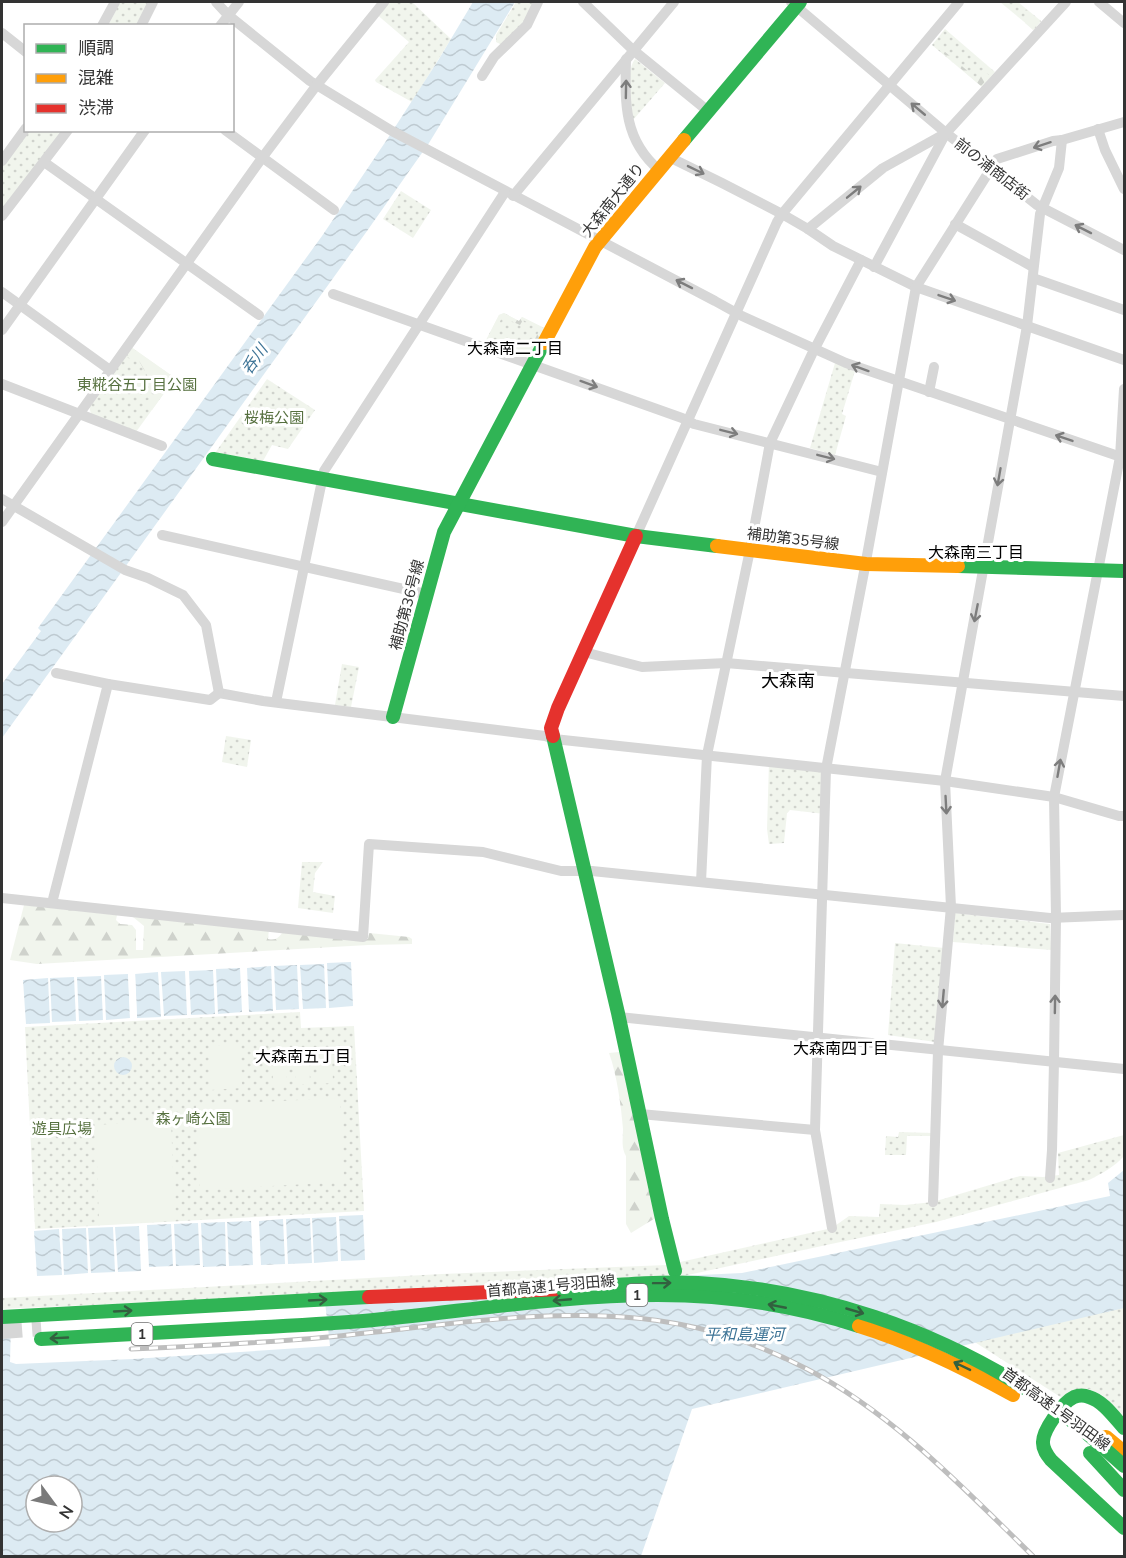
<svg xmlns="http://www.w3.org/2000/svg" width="1126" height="1558" font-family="'Nunito Sans','Noto Sans JP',sans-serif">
<defs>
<pattern id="grass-dots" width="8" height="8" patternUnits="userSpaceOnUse" patternTransform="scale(1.5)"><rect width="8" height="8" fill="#f1f5ed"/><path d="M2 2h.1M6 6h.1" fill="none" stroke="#cfd2cc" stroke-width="1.8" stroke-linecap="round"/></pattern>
<pattern id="forest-firs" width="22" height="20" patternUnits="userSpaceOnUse" patternTransform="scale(1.5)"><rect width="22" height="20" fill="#f1f5ed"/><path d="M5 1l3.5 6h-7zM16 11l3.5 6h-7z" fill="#cfd2cc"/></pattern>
<pattern id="water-waves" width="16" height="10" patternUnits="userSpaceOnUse" patternTransform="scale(1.5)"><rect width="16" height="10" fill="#ddebf3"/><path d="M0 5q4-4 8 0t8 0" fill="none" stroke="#becad1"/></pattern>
</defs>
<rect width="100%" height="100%" fill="#fff"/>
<g fill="url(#grass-dots)">
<path d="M120,2H150L139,25L108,26Z"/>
<path d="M384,2H412L451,39L412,102L376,82L375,80L409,42L375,13Z"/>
<path d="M516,2H536L523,23L502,45L496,42V35Z"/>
<path d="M1000,2H1018L1041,21L1034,30Z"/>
<path d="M945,29L995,72L982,87L932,45Z"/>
<path d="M635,59L665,83L633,120C631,105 625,72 635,59Z"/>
<path d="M28,131H66L2,212V167Z"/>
<path d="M401,191L431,210L413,238L383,219Z"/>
<path d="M504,313L519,321L522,317L544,328L528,358L490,345L486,340L499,315Z"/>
<path d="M131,347L175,378L136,432L91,414L89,406Z"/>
<path d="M835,363L855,371L842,414L846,416L835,455L810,448Z"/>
<path d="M267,379L315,410L288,449L272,445L263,461L213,456Z"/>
<path d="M342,664L359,667L351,707L335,705Z"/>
<path d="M226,736L251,740L247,767L222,762Z"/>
<path d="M769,762L826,769L825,814L790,810L787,813L784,843L769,844L767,829Z"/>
<path d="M302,862H323L315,873L313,892L335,896L333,913L298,908Z"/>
<path d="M955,913L1050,924L1051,950L953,942Z"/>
<path d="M895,943L944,948L935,1042L888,1035Z"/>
<path d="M300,1012L301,1028L354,1026L364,1211L35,1229L25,1027Z"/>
<path d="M899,1132L933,1133V1136H907L906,1155H885L886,1136L898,1137Z"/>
<path d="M1124,1135V1156C1114,1167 1103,1173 1089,1180L936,1222L831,1244L674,1278L2,1309V1298L442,1274L667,1265L832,1228L849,1216L879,1217L880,1204L905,1205L933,1202L1020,1176L1043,1177L1059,1175L1058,1153Z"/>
<path d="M1124,1307V1417L1102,1395L1089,1389L1062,1398L970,1339Z"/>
</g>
<g fill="url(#forest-firs)">
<path d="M1022,6L1040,21L1033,30L1025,23L1030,16L1022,8Z"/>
<path d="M938,46L976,78L983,70L990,76L981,86L937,48Z"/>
<path d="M504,313L519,321L522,317L544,328L534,346L532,345L540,329L523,320L520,325L502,317L490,345L485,343L499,315Z"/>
<path d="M131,347L175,378L152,410L149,409L150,405L145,401L157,397L160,393L158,391L159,385L154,379L148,377L138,359L129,358L125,355Z"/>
<path d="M24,905L117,915L116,920L120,924L132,925L136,930V950H143L144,926L133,917L269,929L268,939C276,941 280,937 283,931L368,939L369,933L409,937L412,939V944L368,945L37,964L10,960Z"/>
<path d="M619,1052L657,1217L631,1233L626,1224V1156C621,1147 623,1139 623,1129C621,1105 617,1075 609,1053Z"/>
</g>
<g fill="#f1f5ed">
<path d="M240,1044L242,1088L211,1090L209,1046Z"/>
<path d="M332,1051L333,1083L318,1084L317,1052Z"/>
<path d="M309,1052L310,1084H296L294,1053Z"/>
<path d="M286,1053L287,1085L273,1086L272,1054Z"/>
<path d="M340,1098L344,1182L200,1190L196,1105Z"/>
<path d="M171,1120L175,1221L99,1225L96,1125Z"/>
</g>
<g fill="url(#water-waves)" fill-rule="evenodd">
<path d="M473,2H515L429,143L367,231L2,738V684L41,631L38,628L322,236L388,138L439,59Z"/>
<path d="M351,962L353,1006L329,1008L327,963Z"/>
<path d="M324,964L326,1008L303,1009L300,965Z"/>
<path d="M297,965L299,1009L276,1010L274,966Z"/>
<path d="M271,966L273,1011L249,1012L247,968Z"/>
<path d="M240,968L242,1012L218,1014L216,969Z"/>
<path d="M213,970L215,1014L191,1015L189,971Z"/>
<path d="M185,971L187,1015L164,1016L161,972Z"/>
<path d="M158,972L161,1017L137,1018L135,974Z"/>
<path d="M128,974L130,1018L106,1020L104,975Z"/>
<path d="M101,976L103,1020L79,1021L77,977Z"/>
<path d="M74,977L76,1021L52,1022L50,978Z"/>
<path d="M48,978L50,1023L26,1024L23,980Z"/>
<circle cx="123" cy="1066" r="9"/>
<path d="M1124,1170V1308L692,1409L641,1556H2V1322H11L10,1362L16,1364L133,1359L330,1346L324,1293L742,1273L1110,1196L1108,1183ZM36,1486H72V1522H36Z"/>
<path d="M363,1215L365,1260L341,1261L339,1216Z"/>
<path d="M336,1217L338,1261L314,1263L312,1218Z"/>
<path d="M310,1218L312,1263L288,1264L286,1219Z"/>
<path d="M283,1219L285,1264L261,1265L259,1221Z"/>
<path d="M251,1221L253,1265L229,1266L227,1222Z"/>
<path d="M225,1222L226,1266L203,1267L201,1223Z"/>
<path d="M198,1223L200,1265L176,1266L174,1224Z"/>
<path d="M171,1224L173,1266L149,1267L147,1225Z"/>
<path d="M139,1226L141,1271L118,1272L115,1227Z"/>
<path d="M113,1227L115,1272L91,1273L88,1228Z"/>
<path d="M86,1228L88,1273L64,1275L62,1229Z"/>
<path d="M59,1229L62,1275L37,1276L34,1231Z"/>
</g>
<g fill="#fff">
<path d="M128,971L131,974L133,1018H130Z"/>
<path d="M135,971L137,1018H134L132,974Z"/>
</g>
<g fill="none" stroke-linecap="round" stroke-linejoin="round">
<path stroke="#d6d6d6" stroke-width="20" stroke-dasharray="20 10" stroke-linecap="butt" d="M2,1329L41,1326"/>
<g stroke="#d7d7d7" stroke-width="10">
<path d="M216,2L228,15L310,81L392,131L715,301L742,316L846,363L1124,458"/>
<path d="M583,2L633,50L708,111"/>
<path d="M791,2L946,133L1037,205L1124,250"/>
<path d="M1099,2L1124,23"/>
<path d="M102,26L115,2"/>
<path d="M141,26L153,2"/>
<path d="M220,26L239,2"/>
<path d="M2,33L26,52"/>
<path d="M626,59C625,102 623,139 659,170"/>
<path d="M482,76L494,57L527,25L538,2"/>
<path d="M1098,129L1105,150L1124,189"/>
<path d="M225,130L334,210"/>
<path d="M669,157L722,183L782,214L808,229L833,246L916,287L1124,360"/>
<path d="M2,161L26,128"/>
<path d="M44,162L259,315"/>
<path d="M513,196L674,2"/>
<path d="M2,216L68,130"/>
<path d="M955,224L1033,267"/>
<path d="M808,229L883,168L946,133"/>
<path d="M874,267L946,133L1066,2"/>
<path d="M1033,278L1124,310"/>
<path d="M2,292L110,370"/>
<path d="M333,294L682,418L694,424L882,472"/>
<path d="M2,330L145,130"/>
<path d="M2,384L162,446"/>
<path d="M929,392L934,367"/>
<path d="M2,499L125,570L148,578L183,595L206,625L219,693"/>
<path d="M2,522L262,158L316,86L384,2"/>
<path d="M162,535L426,594"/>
<path d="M636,536L777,222L782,214L959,2"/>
<path d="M584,652L642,667L726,663L1124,696"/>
<path d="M56,673L108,684"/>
<path d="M219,693L263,701L545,736L554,739L945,781L1054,797L1119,816H1124"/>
<path d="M276,702L324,471L505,192"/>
<path d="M701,882L707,755L750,550L770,443L812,354L861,260"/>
<path d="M2,898L363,937L369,844L483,852L561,871H592L1050,918L1124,915"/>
<path d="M52,903L108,684L210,700L219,693"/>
<path d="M619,1017L1124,1069"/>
<path d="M640,1114L815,1130"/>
<path d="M1050,1178L1052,1150L1054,1062L1056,917L1054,797L1120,457L1124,389"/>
<path d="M933,1202L938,1051L951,907L945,781L1027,326L1040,214L1059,168L1062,140"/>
<path d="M832,1228L815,1130L826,769L864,572L916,287L997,159L1053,141L1062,140L1124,122"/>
</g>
<g stroke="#30b455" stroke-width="14">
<path d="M684,140L800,2"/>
<path d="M213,459L636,536L717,546"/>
<path d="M958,566L1124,571"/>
<path d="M393,717L444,532L544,343"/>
<path d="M553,736L618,1013L662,1219L675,1271"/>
<path d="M2,1317L369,1297"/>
<path d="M41,1339C109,1335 177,1332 245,1328C285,1326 324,1324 363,1321C461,1312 559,1295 658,1295C726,1295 794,1305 859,1326"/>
<path d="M1124,1428C1114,1417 1103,1401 1089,1397C1084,1395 1079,1395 1074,1397C1063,1402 1042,1431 1043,1443C1043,1450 1047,1455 1051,1460L1124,1528"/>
<path d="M1090,1453L1124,1490"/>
</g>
<g stroke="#ff9f0a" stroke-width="14">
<path d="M544,343L595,247L684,140"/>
<path d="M717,546L866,564L958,566"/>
<path d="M859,1326C914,1343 963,1367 1013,1395"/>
<path d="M1106,1437L1124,1452"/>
</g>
<g stroke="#e5322d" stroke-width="14">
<path d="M553,736L551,728L558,708L636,536"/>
<path d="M369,1297L562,1289"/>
</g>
<g stroke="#bebebe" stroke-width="5">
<path id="rail" d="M131,1349C197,1346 263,1343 328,1337C424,1328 527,1310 623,1317C686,1321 750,1339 807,1369C895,1415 963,1488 1033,1556"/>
</g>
<use href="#rail" stroke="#fff" stroke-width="3" stroke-dasharray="9" stroke-linecap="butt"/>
<path stroke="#30b455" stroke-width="14" d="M562,1289C607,1286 653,1281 698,1283C818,1289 936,1330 1036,1395C1067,1415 1096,1441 1124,1466"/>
</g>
<defs><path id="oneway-shaft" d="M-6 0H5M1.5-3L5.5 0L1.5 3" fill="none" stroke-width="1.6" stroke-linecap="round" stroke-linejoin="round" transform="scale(1.5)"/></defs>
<g stroke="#7d7d7d">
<use href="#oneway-shaft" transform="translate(626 89) rotate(-89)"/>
<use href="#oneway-shaft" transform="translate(918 109) rotate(-140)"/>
<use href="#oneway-shaft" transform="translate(1042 145) rotate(162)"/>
<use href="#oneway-shaft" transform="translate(696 170) rotate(26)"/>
<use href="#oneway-shaft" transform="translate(854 192) rotate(-39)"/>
<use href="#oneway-shaft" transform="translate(1083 229) rotate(-153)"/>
<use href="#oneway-shaft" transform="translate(684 284) rotate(-153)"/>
<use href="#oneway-shaft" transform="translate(947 298) rotate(19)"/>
<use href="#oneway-shaft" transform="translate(860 368) rotate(-160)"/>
<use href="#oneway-shaft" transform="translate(589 384) rotate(20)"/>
<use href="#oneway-shaft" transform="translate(729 432) rotate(14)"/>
<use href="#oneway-shaft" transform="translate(1064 438) rotate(-161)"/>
<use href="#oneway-shaft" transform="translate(826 457) rotate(14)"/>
<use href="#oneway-shaft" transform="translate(999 477) rotate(100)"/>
<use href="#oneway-shaft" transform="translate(976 613) rotate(101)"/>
<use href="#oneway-shaft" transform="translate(1059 768) rotate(-80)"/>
<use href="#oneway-shaft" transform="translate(946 805) rotate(87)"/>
<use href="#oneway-shaft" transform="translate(943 999) rotate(95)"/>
<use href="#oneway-shaft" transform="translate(1055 1004) rotate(-89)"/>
</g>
<g stroke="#32603f">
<use href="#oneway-shaft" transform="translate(662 1283) rotate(-1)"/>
<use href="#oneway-shaft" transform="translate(318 1300) rotate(-3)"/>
<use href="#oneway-shaft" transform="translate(562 1300) rotate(175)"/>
<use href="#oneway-shaft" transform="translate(777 1306) rotate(-169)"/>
<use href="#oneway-shaft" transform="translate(123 1311) rotate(-3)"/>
<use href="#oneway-shaft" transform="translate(855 1311) rotate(16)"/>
<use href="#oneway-shaft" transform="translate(59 1338) rotate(177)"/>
<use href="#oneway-shaft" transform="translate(962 1366) rotate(-154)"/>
</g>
<g text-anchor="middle" stroke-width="6" stroke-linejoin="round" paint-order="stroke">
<g fill="#fff" stroke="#707070" stroke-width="1.5">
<rect x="626.5" y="1284" width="21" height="22" rx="4.5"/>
<rect x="131.5" y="1323" width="21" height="22" rx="4.5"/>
</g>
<g font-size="14" font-weight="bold" fill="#333">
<text x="637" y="1300">1</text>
<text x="142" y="1339">1</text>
</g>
<g font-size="15" fill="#333" stroke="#fff">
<text transform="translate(992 169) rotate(38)" y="5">前の浦商店街</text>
<text transform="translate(613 200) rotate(-51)" y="5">大森南大通り</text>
<text transform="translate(793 539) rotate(7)" y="5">補助第35号線</text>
<text transform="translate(407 605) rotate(-75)" y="5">補助第36号線</text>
<text transform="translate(551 1286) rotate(-5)" y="5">首都高速1号羽田線</text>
<text transform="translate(1056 1409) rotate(36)" y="5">首都高速1号羽田線</text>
</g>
<g font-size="15" fill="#56703f" stroke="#fff">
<text x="137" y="390">東糀谷五丁目公園</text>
<text x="274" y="423">桜梅公園</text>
<text x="193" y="1124">森ヶ崎公園</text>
<text x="62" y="1134">遊具広場</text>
</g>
<g font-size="16" fill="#000" stroke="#fff">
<text x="515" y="354">大森南二丁目</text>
<text x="976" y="558">大森南三丁目</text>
<text x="841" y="1054">大森南四丁目</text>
<text x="303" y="1062">大森南五丁目</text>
</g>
<g font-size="16" font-style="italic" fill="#3f7597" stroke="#fff">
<text transform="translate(254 359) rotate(-54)" y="6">呑川</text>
<text x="744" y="1340">平和島運河</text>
</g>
<g font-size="18" fill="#000" stroke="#fff">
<text x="788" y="687">大森南</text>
</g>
</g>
<rect width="1126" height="1558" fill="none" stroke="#333333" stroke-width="6"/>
<rect x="24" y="24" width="210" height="108" fill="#ffffff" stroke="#adadad" stroke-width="1.5"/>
<rect x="36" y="44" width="30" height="9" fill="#30b455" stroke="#adadad" stroke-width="1.5"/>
<text x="78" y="54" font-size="18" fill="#333333">順調</text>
<rect x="36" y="74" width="30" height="9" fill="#ff9f0a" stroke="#adadad" stroke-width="1.5"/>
<text x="78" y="84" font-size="18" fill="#333333">混雑</text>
<rect x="36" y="104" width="30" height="9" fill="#e5322d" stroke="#adadad" stroke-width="1.5"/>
<text x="78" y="114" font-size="18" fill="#333333">渋滞</text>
<g transform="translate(54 1504) rotate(123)"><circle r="28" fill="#ffffff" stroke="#adadad" stroke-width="1.5"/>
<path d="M0-4.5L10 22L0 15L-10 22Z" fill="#7a7a7a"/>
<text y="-9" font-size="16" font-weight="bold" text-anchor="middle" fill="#333333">N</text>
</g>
</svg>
